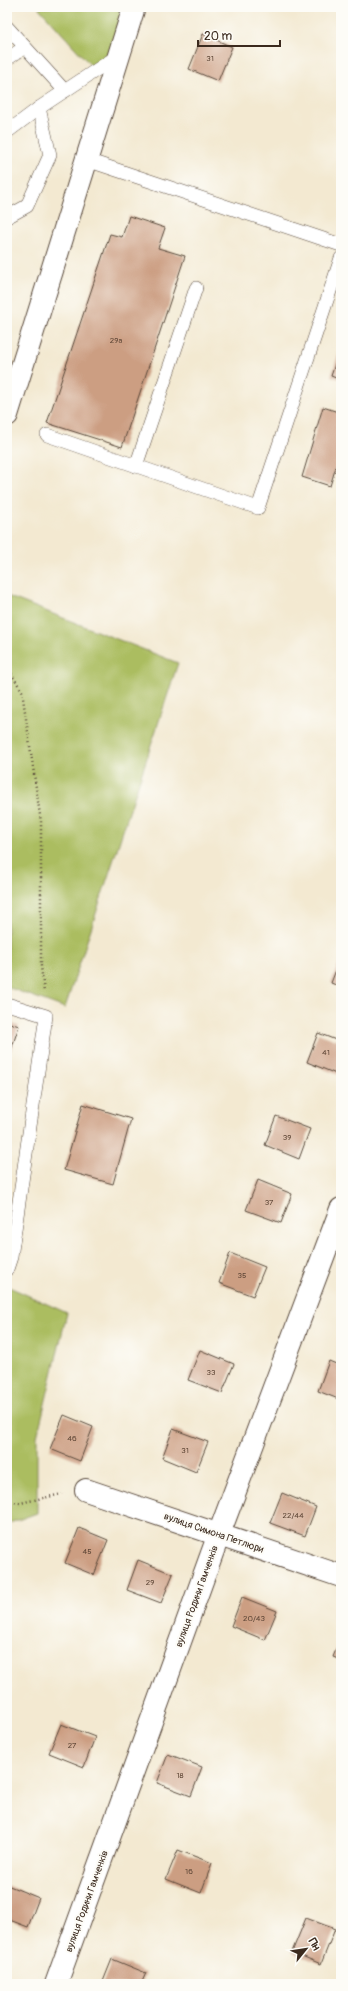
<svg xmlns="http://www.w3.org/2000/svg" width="348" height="1991" font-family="Pangolin,sans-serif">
<rect width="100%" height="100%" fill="#fdfcf7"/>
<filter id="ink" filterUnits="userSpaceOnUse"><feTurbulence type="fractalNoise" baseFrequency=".025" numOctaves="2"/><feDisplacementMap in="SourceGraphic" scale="8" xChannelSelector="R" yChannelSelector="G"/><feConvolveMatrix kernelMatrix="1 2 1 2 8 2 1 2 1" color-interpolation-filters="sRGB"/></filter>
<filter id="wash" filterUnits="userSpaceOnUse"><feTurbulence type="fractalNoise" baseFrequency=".012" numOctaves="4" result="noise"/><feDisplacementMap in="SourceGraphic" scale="16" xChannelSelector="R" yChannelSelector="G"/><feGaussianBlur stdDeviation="0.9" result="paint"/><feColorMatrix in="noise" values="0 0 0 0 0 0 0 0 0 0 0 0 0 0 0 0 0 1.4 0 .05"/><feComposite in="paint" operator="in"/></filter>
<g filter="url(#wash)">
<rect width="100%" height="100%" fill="#f3e9d1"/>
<g fill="#abbd60" stroke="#73743f">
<path d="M38,7H134L120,54L95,70Z"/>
<path d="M7,596L178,663L65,1008L7,987Z"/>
<path d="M7,1286L67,1313L37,1437V1513L7,1524Z"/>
</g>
<g id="blocks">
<g fill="#cc9e82">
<path d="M203,34L232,47L218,81L189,69Z"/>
<path d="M129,216L165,228L158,248L185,256L122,447L47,423L110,234L122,237Z"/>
<path d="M341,347V380L331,376Z"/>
<path d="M323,407L341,413V450L330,486L302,477Z"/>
<path d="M341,957V987L331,983Z"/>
<path d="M7,1022L19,1026L7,1062Z"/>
<path d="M318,1033L341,1042V1076L307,1062Z"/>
<path d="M83,1104L131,1119L113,1184L64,1170Z"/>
<path d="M276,1116L310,1129L299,1159L265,1145Z"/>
<path d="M258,1180L292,1194L281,1223L246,1210Z"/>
<path d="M230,1253L265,1267L253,1296L219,1283Z"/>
<path d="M200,1350L234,1364L222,1393L188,1380Z"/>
<path d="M329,1361L341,1366V1400L318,1391Z"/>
<path d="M64,1415L93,1427L80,1461L50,1449Z"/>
<path d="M173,1429L208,1442L196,1472L162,1458Z"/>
<path d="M282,1493L316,1507L305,1536L270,1523Z"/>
<path d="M79,1528L108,1540L94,1575L65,1563Z"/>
<path d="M138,1560L173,1574L161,1603L127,1590Z"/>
<path d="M242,1597L277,1611L265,1640L231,1626Z"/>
<path d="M341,1637V1660L333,1657Z"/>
<path d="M61,1724L95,1737L84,1767L49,1753Z"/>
<path d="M168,1754L202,1767L191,1796L157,1783Z"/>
<path d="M178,1850L212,1863L201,1893L166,1879Z"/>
<path d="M7,1885L39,1898L28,1927L7,1919Z"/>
<path d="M306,1918L335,1929L321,1964L292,1952Z"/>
<path d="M112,1959L146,1973L141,1984H102Z"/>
</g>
</g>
</g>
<g filter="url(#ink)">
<use href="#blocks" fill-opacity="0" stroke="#574739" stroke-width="1"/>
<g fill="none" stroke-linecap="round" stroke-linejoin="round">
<g stroke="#574739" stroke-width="14">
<g id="service">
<path d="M7,27L65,91"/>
<path d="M7,59L25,47"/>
<path d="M7,132L39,108L119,55"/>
<path d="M87,160L341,245"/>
<path d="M7,217L27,206L50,155L39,108"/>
<path d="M47,435L258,508L341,258"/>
<path d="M136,466L196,288"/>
<path d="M7,1004L46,1016L11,1257L7,1269"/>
</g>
</g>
<g stroke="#574739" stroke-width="24">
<g id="minor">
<path d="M7,415L134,7"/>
<path d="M86,1490L341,1576"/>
<path d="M56,1984L219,1534L341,1209"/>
</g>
</g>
<g stroke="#574739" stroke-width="2.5" stroke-dasharray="1 3" stroke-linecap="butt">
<path d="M7,667L22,691L41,822V966L44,993"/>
<path d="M7,1501L20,1503L62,1494"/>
</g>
<use href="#service" stroke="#fff" stroke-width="13"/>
<use href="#minor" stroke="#fff" stroke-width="22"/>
</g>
</g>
<g text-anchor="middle" stroke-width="4" stroke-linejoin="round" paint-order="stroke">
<g font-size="8" fill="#5f4737">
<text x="210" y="61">31</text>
<text x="116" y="343">29а</text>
<text x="326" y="1055">41</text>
<text x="287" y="1140">39</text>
<text x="269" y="1205">37</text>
<text x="242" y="1278">35</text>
<text x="211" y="1375">33</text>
<text x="72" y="1441">46</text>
<text x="185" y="1453">31</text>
<text x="293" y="1518">22/44</text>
<text x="87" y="1554">45</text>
<text x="150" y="1585">29</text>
<text x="254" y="1621">20/43</text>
<text x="72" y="1748">27</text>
<text x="180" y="1778">18</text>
<text x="189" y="1874">16</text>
</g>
<g font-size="10" fill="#3b2a1e" stroke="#fdfcf7">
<text transform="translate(214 1532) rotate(19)" y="4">вулиця Симона Петлюри</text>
<text transform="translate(196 1596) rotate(-70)" y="4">вулиця Родини Гамченків</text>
<text transform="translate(86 1901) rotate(-70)" y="4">вулиця Родини Гамченків</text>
</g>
</g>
<rect width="348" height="1991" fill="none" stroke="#fdfcf7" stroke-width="24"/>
<g transform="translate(306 1949) rotate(60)" stroke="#fdfcf7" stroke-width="3" paint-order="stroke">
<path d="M0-3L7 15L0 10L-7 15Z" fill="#3b2a1e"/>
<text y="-6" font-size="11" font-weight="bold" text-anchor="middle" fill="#3b2a1e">Пн</text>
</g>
<path d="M198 40v6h82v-6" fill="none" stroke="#3b2a1e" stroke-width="2"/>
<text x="204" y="40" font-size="12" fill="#3b2a1e" stroke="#fdfcf7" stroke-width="3" paint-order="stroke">20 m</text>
</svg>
